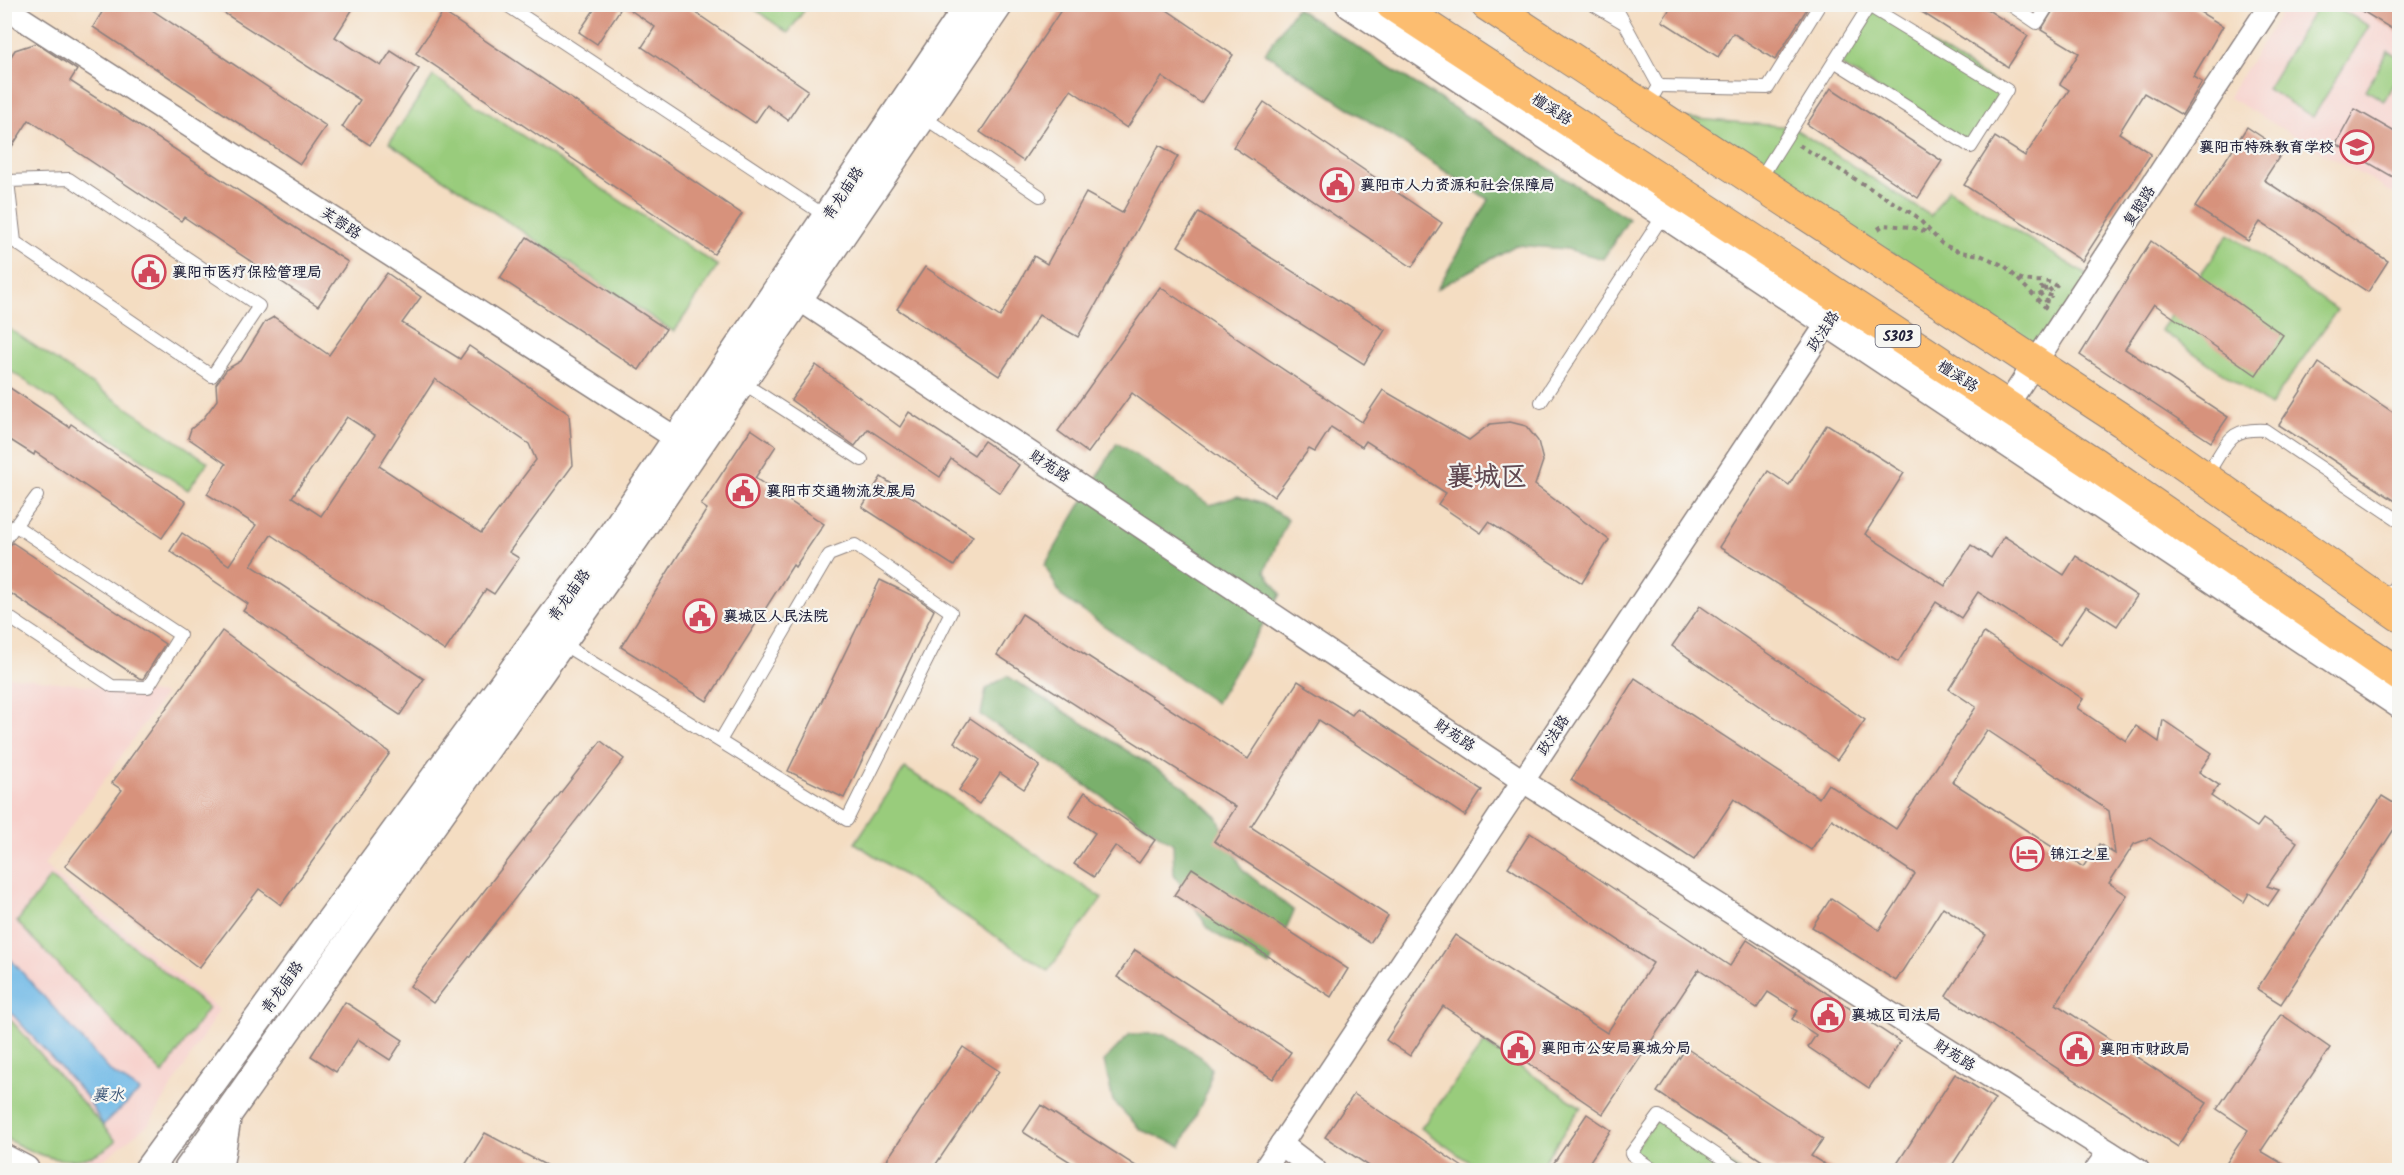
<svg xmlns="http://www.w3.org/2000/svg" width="2404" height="1175" font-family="Kalam,'LXGW WenKai TC',sans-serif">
<rect width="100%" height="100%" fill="#f6f6f2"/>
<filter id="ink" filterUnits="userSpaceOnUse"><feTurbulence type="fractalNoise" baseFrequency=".0167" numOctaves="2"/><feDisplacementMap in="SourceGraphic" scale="12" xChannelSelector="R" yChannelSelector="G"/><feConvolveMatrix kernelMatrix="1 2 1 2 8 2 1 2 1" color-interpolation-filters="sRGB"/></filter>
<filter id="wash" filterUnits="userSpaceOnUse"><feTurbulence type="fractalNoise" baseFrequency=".008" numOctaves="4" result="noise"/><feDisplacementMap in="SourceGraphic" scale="24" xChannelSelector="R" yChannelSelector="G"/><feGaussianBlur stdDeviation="1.35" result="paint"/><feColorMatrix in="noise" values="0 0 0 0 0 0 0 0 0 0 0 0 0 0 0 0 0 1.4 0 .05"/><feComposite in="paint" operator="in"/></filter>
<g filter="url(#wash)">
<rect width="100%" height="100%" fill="#f4ddc2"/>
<g fill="#f7d0cb">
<path d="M2286,5H2399V197L2228,97Z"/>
<path d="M5,676L165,694L44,865L219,1010L149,1124L99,1163L54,1159L5,1132Z"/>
</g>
<g fill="#99cc7c" stroke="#5e775c" stroke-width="1.5">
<path d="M749,5H808L788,33Z"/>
<path d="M2318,5H2333L2369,26L2313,117L2267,89Z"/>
<path d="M1869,6L2007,90L1971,147L1834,61Z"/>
<path d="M2388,51L2399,57V73L2384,101L2366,90Z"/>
<path d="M433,76L718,266L674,332L389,143Z"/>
<path d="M1685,118L1792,127L1931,216L1948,189L2092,278L2043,353Z"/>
<path d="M2229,234L2337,310L2270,406L2161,330Z"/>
<path d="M5,326L208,462L188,490L5,367Z"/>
<path d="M905,768L1102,898L1048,971L855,843Z"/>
<path d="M50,877L208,1008L163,1074L17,922Z"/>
<path d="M4,1012L116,1141C80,1173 42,1159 5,1138Z"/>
<path d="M1484,1043L1581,1107L1538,1170H1480L1421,1128Z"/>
<path d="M1659,1116L1739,1170H1654L1631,1154Z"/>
</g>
<g fill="#7ab06c" stroke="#4e6954" stroke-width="1.5">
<path d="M1296,8L1629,219L1603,259L1567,249L1516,245L1437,289L1489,200L1265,53Z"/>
<path d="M1117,443L1210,505L1238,496L1262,504L1288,519L1265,571L1281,594L1216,703L1061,596L1045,565Z"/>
<path d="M1007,676L1184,786L1217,817L1243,870L1294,911L1269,966L1209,930L1174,874L1173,844L981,715L986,689Z"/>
<path d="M1130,1034H1165L1201,1057L1211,1068L1208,1090L1181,1146L1141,1130L1113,1101L1104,1061Z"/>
</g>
<path fill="#6db8e6" stroke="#486d90" stroke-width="1.5" d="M4,952L111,1072L140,1091L103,1125L86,1096L5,1006Z"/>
<g id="blocks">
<g fill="#d7927c" fill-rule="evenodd">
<path d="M107,4H143L326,126L300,164L93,27Z"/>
<path d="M210,4H356L335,37L381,66L391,51L419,69L370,145L342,127L360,100Z"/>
<path d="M598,4H683L808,90L788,120L767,105L755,123L642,47L655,27L623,5L597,44L579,32Z"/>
<path d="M1065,4H1158L1233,55L1201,103L1162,77L1127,128L1071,90L1023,161L980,132Z"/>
<path d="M1673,4H1810L1775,60L1733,33L1718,57L1662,21Z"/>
<path d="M1909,4H1979L2028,36L2008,67Z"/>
<path d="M2057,4H2187L2223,26L2193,77L2202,82L2182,115L2144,93L2119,133L2151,154L2082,261L1964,185L1995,137L2025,156L2069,90L2060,84L2079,53L2041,30Z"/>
<path d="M2351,4H2400V34Z"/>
<path d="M443,12L742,214L714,254L416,53Z"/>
<path d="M36,43L77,70L70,81L348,262L318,306L184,217L181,221L29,120L4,159V67L15,50Z"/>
<path d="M1831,88L1942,161L1918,198L1807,124Z"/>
<path d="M1264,102L1442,223L1412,267L1233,147Z"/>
<path d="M2355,109L2400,135V181L2336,144Z"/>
<path d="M2247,127L2283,151L2264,180L2388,261L2368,292L2260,222L2248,241L2195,207Z"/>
<path d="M1159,145L1178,156L1078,337L1039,315L999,376L897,309L925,267L1000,317L1034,256L1047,264L1086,193L1122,213Z"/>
<path d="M1199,212L1385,330L1364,364L1178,246Z"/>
<path d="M527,237L666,329L639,370L500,278Z"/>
<path d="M2151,241L2283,335L2256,375L2154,304L2125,349L2228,417L2211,442L2080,355Z"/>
<path d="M387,273L421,297L402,323L460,359L469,346L569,414L573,465L509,552L519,558L494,594L486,589L445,651L271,535L251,565L424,679L400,715L243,611L248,604L170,551L182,533L229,565L256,525L207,494L226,464L188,438L191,429L203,419L217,400L216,384L227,369L241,361L265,322L274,317L329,355ZM435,379L529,444L536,460L481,533L379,466ZM347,417L375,435L321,516L292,497Z"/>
<path d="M1160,287L1362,422L1383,390L1469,440L1490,424L1510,422L1526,426L1538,441L1543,461L1535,485L1609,540L1582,583L1489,522L1481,533L1438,504L1446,493L1366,441L1362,447L1331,427L1315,452L1309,449L1274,497L1132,393L1088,453L1058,431Z"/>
<path d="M2319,363L2400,417V504L2279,425Z"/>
<path d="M816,365L900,427L909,412L974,455L984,441L1019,465L1000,493L951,459L940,477L868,429L855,446L791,400Z"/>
<path d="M4,384L69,427L71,424L186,502L162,538L35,452L34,455L4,436Z"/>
<path d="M1827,424L1904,473L1865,534L1945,586L1971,545L1991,558L2004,536L2064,575L2076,556L2137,596L2117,626L2086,606L2060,645L1978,592L1961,618L1936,602L1898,662L1719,547L1768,471L1789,485Z"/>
<path d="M751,429L776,446L755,478L824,524L795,567L793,565L707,701L621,647L707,509L701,505Z"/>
<path d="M881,477L973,536L954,566L862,507Z"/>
<path d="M13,543L165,644L143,679L139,678L4,589V549Z"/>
<path d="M880,580L917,598L934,610L844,798L788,771Z"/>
<path d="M1700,606L1865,720L1837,760L1672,646Z"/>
<path d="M1022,614L1248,759L1298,681L1352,715L1357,708L1482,790L1465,816L1319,720L1251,827L1388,916L1370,943L1214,841L1236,807L997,655Z"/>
<path d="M222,631L390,753L281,905L259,889L199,968L65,866L122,790L112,783Z"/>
<path d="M1984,633L2083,699L2077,708L2126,741L2136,726L2159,742L2163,720L2212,753L2199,772L2219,785L2211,796L2257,827L2263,819L2297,842L2267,886L2279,890L2268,906L2249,893L2244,902L2150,838L2134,844L2109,883L2127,895L2056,1004L2207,1103L2178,1147L1946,996L1986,935L1943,907L1896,981L1812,927L1831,898L1879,930L1915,874L1832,819L1811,850L1734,799L1694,860L1571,780L1635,678L1819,798L1828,784L1896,829L1976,707L1949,689ZM1987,730L2109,811L2115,854L2099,844L2083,867L1952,782Z"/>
<path d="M970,718L1040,766L1024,789L1000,773L979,804L959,790L980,760L954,742Z"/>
<path d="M601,741L624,759L433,1003L410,986Z"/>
<path d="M1085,792L1155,840L1139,863L1115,846L1094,877L1074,864L1095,833L1069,816Z"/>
<path d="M2382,796L2400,807V820L2281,1004L2257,989Z"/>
<path d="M1530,833L1730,966L1747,940L1900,1042L1869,1088L1808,1047L1816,1035L1792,1019L1798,1011L1768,992L1757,1008L1699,969L1603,1114L1443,1006L1410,1056L1386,1040L1455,935L1607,1033L1653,963L1508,867Z"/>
<path d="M1192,868L1348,969L1331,997L1174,895Z"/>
<path d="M1135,950L1291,1052L1273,1079L1117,977Z"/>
<path d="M345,1002L403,1040L390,1060L358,1039L336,1072L311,1056Z"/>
<path d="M2281,1014L2330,1048L2261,1151L2293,1170H2222L2248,1130L2217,1109Z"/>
<path d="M963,1047L999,1071L932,1170H880Z"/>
<path d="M1686,1048L1823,1139L1811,1156L1834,1170H1776L1657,1092Z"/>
<path d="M1955,1074L1995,1099L1949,1170H1893Z"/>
<path d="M1354,1094L1467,1170H1375L1325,1137Z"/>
<path d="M1041,1105L1142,1170H1083L1023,1132Z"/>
<path d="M1587,1114L1611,1130L1584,1170H1549Z"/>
<path d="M485,1133L555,1170H462Z"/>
</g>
</g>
</g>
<g filter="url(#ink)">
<use href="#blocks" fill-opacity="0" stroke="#8b807e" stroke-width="1.5"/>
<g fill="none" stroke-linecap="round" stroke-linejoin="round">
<g stroke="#8b807e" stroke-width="14">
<g id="service">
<path d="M505,4L827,217"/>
<path d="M1592,4L1624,23"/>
<path d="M1614,4L1659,86L1655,93"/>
<path d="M2009,4L2037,23L2049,4"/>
<path d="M1659,86L1768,88L1820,4"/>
<path d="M922,116L1040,196"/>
<path d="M1765,171L1869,6L2007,90L1971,147L1834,61"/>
<path d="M4,179L8,181L69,179L259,306L212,376L15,242L8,181"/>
<path d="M740,381L862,460"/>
<path d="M1541,402L1664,214"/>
<path d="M2211,468C2229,440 2230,428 2265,430L2400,521"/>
<path d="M4,541L37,496"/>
<path d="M2390,593L2400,579"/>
<path d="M4,614L112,686L148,687L180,635L16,526"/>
<path d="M561,643L847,820L951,612L855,545L829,555L720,741"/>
<path d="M1654,1170L1631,1154L1659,1116L1739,1170"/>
</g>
</g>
<g stroke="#8b807e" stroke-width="25">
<g id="minor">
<path d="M4,7L677,439"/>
<path d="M784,289L1523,781L2138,1170"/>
<path d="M2006,407L2271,4"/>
<path d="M1281,1144L1315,1170"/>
<path d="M1264,1170L1837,309"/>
<path d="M2096,1170L2109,1152"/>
</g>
</g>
<g stroke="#8b807e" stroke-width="31">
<g id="tertiary">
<path d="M1350,4L2400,704"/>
<path d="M4,1159L25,1170"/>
<path d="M148,1170L610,538L970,4"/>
<path d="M188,1170L629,547L999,4"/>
<path d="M218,1170L226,1122"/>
</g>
</g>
<g stroke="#8b807e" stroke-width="35">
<g id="primary">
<path d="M1392,4L2094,464L2400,675"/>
<path d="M1487,4L2123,421L2400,615"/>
</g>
</g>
<g stroke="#8b807e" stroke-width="4" stroke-dasharray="4.5 4.5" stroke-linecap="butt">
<path d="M1799,145L1916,216L1942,244L1960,252L1980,255L2005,266L2047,309"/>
<path d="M1878,229L1884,225L1911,227L1930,233"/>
<path d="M2019,278C2032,285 2050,276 2059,289"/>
<path d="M2045,287L2046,294L2051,296L2053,293L2048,287L2041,288L2039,292L2046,301L2051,302"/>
</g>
<use href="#service" stroke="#fff" stroke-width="12"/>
<use href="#minor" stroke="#fff" stroke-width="22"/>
<use href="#tertiary" stroke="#fff" stroke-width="28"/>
<use href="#primary" stroke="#fcbd6f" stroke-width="33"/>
</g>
</g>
<defs>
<g id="school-ring" transform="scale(1.725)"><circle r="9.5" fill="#f6f6f2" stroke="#d1495b" stroke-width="1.5"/><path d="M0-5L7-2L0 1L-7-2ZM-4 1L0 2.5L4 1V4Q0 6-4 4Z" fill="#d1495b"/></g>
<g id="civic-ring" transform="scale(1.725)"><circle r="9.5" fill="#f6f6f2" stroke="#d1495b" stroke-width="1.5"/><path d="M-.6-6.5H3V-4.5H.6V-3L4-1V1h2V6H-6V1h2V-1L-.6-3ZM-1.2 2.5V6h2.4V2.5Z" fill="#d1495b"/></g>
<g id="hotel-ring" transform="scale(1.725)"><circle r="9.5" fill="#f6f6f2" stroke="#d1495b" stroke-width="1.5"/><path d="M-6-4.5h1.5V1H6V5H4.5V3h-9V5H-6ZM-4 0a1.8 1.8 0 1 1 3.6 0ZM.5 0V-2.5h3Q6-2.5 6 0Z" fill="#d1495b"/></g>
</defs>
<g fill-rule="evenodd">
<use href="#school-ring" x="2357" y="147"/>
<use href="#civic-ring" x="1337" y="185"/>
<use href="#civic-ring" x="149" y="272"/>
<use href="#civic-ring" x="743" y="491"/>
<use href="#civic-ring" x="700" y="616"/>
<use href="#hotel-ring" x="2027" y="854"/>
<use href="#civic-ring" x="1828" y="1015"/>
<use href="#civic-ring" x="1518" y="1048"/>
<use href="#civic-ring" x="2077" y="1049"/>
</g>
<g text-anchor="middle" stroke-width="4.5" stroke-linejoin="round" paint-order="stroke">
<rect fill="#f6f6f2" stroke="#626272" stroke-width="1.5" x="1875.5" y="325" width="45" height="22" rx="4.5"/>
<g font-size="14" font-weight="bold" fill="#22223b">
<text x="1898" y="341">S303</text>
</g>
<g font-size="15" fill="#22223b" stroke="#f6f6f2">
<text transform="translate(1552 109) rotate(33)" y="5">檀溪路</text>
<text transform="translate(843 193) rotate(-56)" y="5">青龙庙路</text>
<text transform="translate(2139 206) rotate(-57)" y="5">复聪路</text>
<text transform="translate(341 223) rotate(33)" y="5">芙蓉路</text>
<text transform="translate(1823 331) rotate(-56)" y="5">政法路</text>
<text transform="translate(1958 376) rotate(33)" y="5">檀溪路</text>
<text transform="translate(1050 466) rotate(34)" y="5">财苑路</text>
<text transform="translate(569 595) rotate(-54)" y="5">青龙庙路</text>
<text transform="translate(1455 735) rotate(34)" y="5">财苑路</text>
<text transform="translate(1553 735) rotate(-56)" y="5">政法路</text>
<text transform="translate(282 987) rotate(-54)" y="5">青龙庙路</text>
<text transform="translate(1955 1055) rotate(32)" y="5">财苑路</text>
</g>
<g font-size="15" font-weight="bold" fill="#22223b" stroke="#f6f6f2" text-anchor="start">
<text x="2334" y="152" text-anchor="end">襄阳市特殊教育学校</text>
<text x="1360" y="190">襄阳市人力资源和社会保障局</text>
<text x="172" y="277">襄阳市医疗保险管理局</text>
<text x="766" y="496">襄阳市交通物流发展局</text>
<text x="723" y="621">襄城区人民法院</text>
<text x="2050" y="859">锦江之星</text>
<text x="1851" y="1020">襄城区司法局</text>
<text x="1541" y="1053">襄阳市公安局襄城分局</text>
<text x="2100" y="1054">襄阳市财政局</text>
</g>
<g font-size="16" font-style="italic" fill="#3c5677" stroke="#f6f6f2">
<text x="108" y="1100">襄水</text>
</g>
<g font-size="27" font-weight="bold" fill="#614952" stroke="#f6f6f2">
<text x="1487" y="485">襄城区</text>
</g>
</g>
<rect width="2404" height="1175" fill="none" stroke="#f6f6f2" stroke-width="24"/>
</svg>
